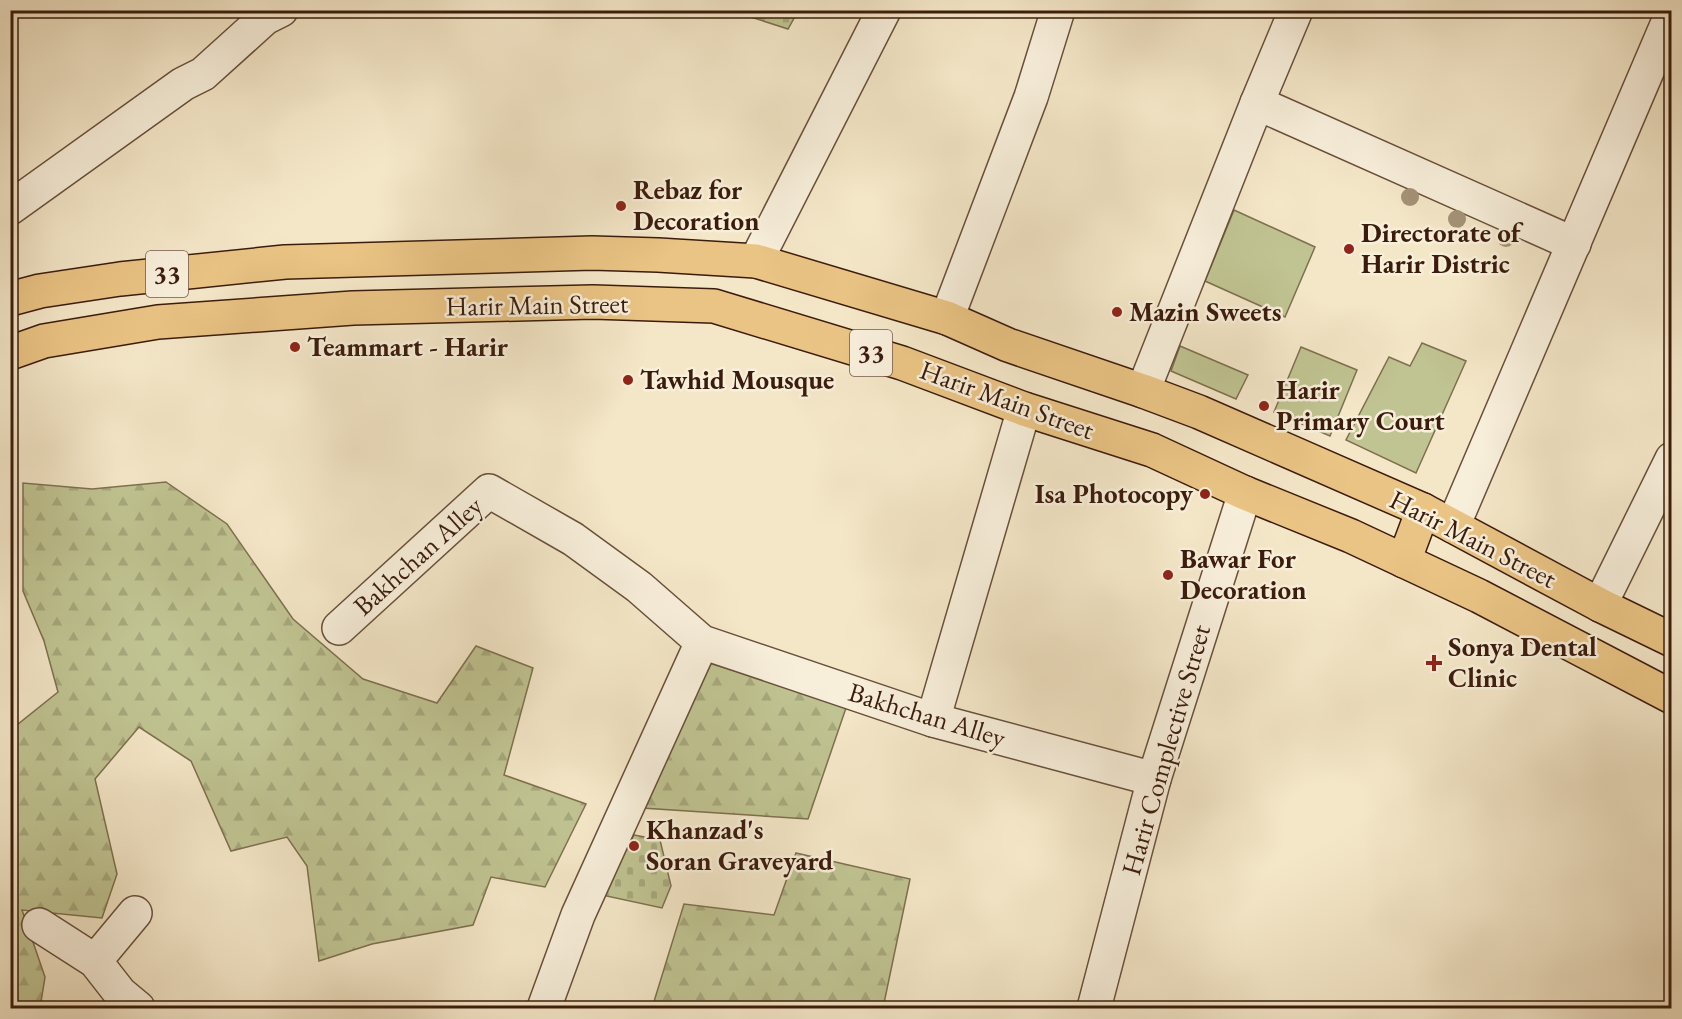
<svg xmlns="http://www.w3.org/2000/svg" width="1682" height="1019" font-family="'EB Garamond',serif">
<defs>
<pattern id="forest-firs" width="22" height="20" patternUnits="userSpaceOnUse" patternTransform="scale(1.5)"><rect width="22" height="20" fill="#c0c492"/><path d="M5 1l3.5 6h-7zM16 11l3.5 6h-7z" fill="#a6a87d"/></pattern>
<pattern id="cemetery-stones" width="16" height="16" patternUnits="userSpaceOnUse" patternTransform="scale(1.5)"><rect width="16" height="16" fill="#c0c492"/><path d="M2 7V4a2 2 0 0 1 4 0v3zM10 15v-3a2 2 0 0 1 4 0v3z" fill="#a6a87d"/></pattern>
</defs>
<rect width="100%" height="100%" fill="#f4e7c8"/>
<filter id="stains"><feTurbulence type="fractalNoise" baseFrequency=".00333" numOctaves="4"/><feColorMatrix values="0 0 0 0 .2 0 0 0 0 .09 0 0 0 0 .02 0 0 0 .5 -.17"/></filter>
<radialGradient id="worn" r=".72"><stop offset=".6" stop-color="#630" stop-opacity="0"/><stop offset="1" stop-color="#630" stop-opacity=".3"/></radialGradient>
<g fill="#c0c492" stroke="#7e704f" stroke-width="1.5">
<path d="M1234,210L1315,247L1285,317L1205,281Z"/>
<path d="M1422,343L1466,361L1416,473L1346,440L1389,357L1410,366Z"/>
<path d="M1180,346L1248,375L1236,399L1171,371Z"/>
<path d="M1301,347L1357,370L1330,436L1274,412Z"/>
</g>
<g fill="url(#forest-firs)" stroke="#7e704f" stroke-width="1.5">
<path d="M166,482L227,524L293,619L363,679L437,703L476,646L533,668L504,775L586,804L545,887L491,877L473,925L372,944L319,961L307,866L287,837L231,851L191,761L139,727L95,779L117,874L102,918L22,910L45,977L40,1008H11V727L18,724L58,692L44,641L23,591V483L92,489Z"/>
<path d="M689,657L847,705L808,819L627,807Z"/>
<path d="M796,853L910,879L883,1008H807L779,1002L767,1008H652L684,904L774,915Z"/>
</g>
<g fill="url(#cemetery-stones)" stroke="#7e704f" stroke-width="1.5">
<path d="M732,11H798L788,29Z"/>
<path d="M634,835L660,840L671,886L662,908L602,895Z"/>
</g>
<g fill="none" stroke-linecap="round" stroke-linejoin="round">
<g stroke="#694f3b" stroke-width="36">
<g id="minor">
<path d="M1257,103L1574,244"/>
<path d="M10,208L183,84L203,74L265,18L281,10"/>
<path d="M756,261L884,10"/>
<path d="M947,318L1031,97L1058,10"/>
<path d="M1143,391L1257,103L1296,10"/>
<path d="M1453,526L1672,13"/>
<path d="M1600,605L1672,459"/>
<path d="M339,628L489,491L573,539L639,587L702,642L933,720L1154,779"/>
<path d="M933,720L1024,409"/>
<path d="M39,925L95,961L120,993L138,1008"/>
<path d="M95,961L135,913"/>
<path d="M544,1008L578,915L702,642"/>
<path d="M1094,1008L1154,779L1245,493"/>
</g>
</g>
<g stroke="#3b1c0c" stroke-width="36">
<g id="primary">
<path d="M10,299L40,291L120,279L285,262L592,253L658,255L756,261L947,318L1008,345L1143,391L1199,412L1423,510L1600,605L1672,640"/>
<path d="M10,353L44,341L158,322L353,308L593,302L714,306L902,363L1024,409L1152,450L1245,493L1351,536L1479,596L1672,697"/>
<path d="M1404,561L1423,510"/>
</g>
</g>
<use href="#minor" stroke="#f8efdb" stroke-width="33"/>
<use href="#primary" stroke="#eac484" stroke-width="33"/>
</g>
<g fill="#a49377">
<circle cx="1410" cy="197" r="9"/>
<circle cx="1457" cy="219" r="9"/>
<circle cx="1506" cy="238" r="9"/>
</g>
<g fill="#8f2418" stroke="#f8efdb" stroke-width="2">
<circle cx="621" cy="206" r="6"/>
<circle cx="1349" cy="249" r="6"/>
<circle cx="1117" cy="312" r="6"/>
<circle cx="295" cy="347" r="6"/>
<circle cx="628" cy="380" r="6"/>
<circle cx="1264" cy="406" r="6"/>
<circle cx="1205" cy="494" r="6"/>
<circle cx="1168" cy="575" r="6"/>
<path d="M1431 654h6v6h6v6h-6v6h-6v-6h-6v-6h6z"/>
<circle cx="634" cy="846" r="6"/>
</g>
<g text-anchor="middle" stroke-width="5" stroke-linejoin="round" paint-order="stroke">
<g fill="#f8efdb" stroke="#745b4a" stroke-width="1.5">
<rect x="146" y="251" width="42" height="46" rx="4.5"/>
<rect x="850" y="330" width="42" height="46" rx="4.5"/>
</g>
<g font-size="26" font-weight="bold" fill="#3b1c0c">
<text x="167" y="283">33</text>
<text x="871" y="362">33</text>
</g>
<g font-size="27" font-weight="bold" fill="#3b1c0c" stroke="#f8efdb" text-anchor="start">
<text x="633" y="199">Rebaz for<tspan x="633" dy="31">Decoration</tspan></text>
<text x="1361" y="242">Directorate of<tspan x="1361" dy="31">Harir Distric</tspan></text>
<text x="1129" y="321">Mazin Sweets</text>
<text x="307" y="356">Teammart - Harir</text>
<text x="640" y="389">Tawhid Mousque</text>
<text x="1276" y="399">Harir<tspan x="1276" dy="31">Primary Court</tspan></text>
<text x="1193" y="503" text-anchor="end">Isa Photocopy</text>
<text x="1180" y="568">Bawar For<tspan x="1180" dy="31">Decoration</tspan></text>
<text x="1448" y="656">Sonya Dental<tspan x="1448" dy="31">Clinic</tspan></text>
<text x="646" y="839">Khanzad's<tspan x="646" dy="31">Soran Graveyard</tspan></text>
</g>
<g font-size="27" fill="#3b1c0c" stroke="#f8efdb">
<text transform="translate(537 305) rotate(-1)" y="9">Harir Main Street</text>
<text transform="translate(1007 400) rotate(20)" y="9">Harir Main Street</text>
<text transform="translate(1473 539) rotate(27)" y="9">Harir Main Street</text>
<text transform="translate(418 556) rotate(-42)" y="9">Bakhchan Alley</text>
<text transform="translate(927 715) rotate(17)" y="9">Bakhchan Alley</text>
<text transform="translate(1166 750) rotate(-74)" y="9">Harir Complective Street</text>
</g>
</g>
<rect width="1682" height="1019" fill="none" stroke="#f4e7c8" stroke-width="36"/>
<rect x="12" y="12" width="1658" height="995" fill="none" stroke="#3b1c0c" stroke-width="3"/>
<rect x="18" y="18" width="1646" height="983" fill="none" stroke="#3b1c0c" stroke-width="1.5"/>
<rect width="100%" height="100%" filter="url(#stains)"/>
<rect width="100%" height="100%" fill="url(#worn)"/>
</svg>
